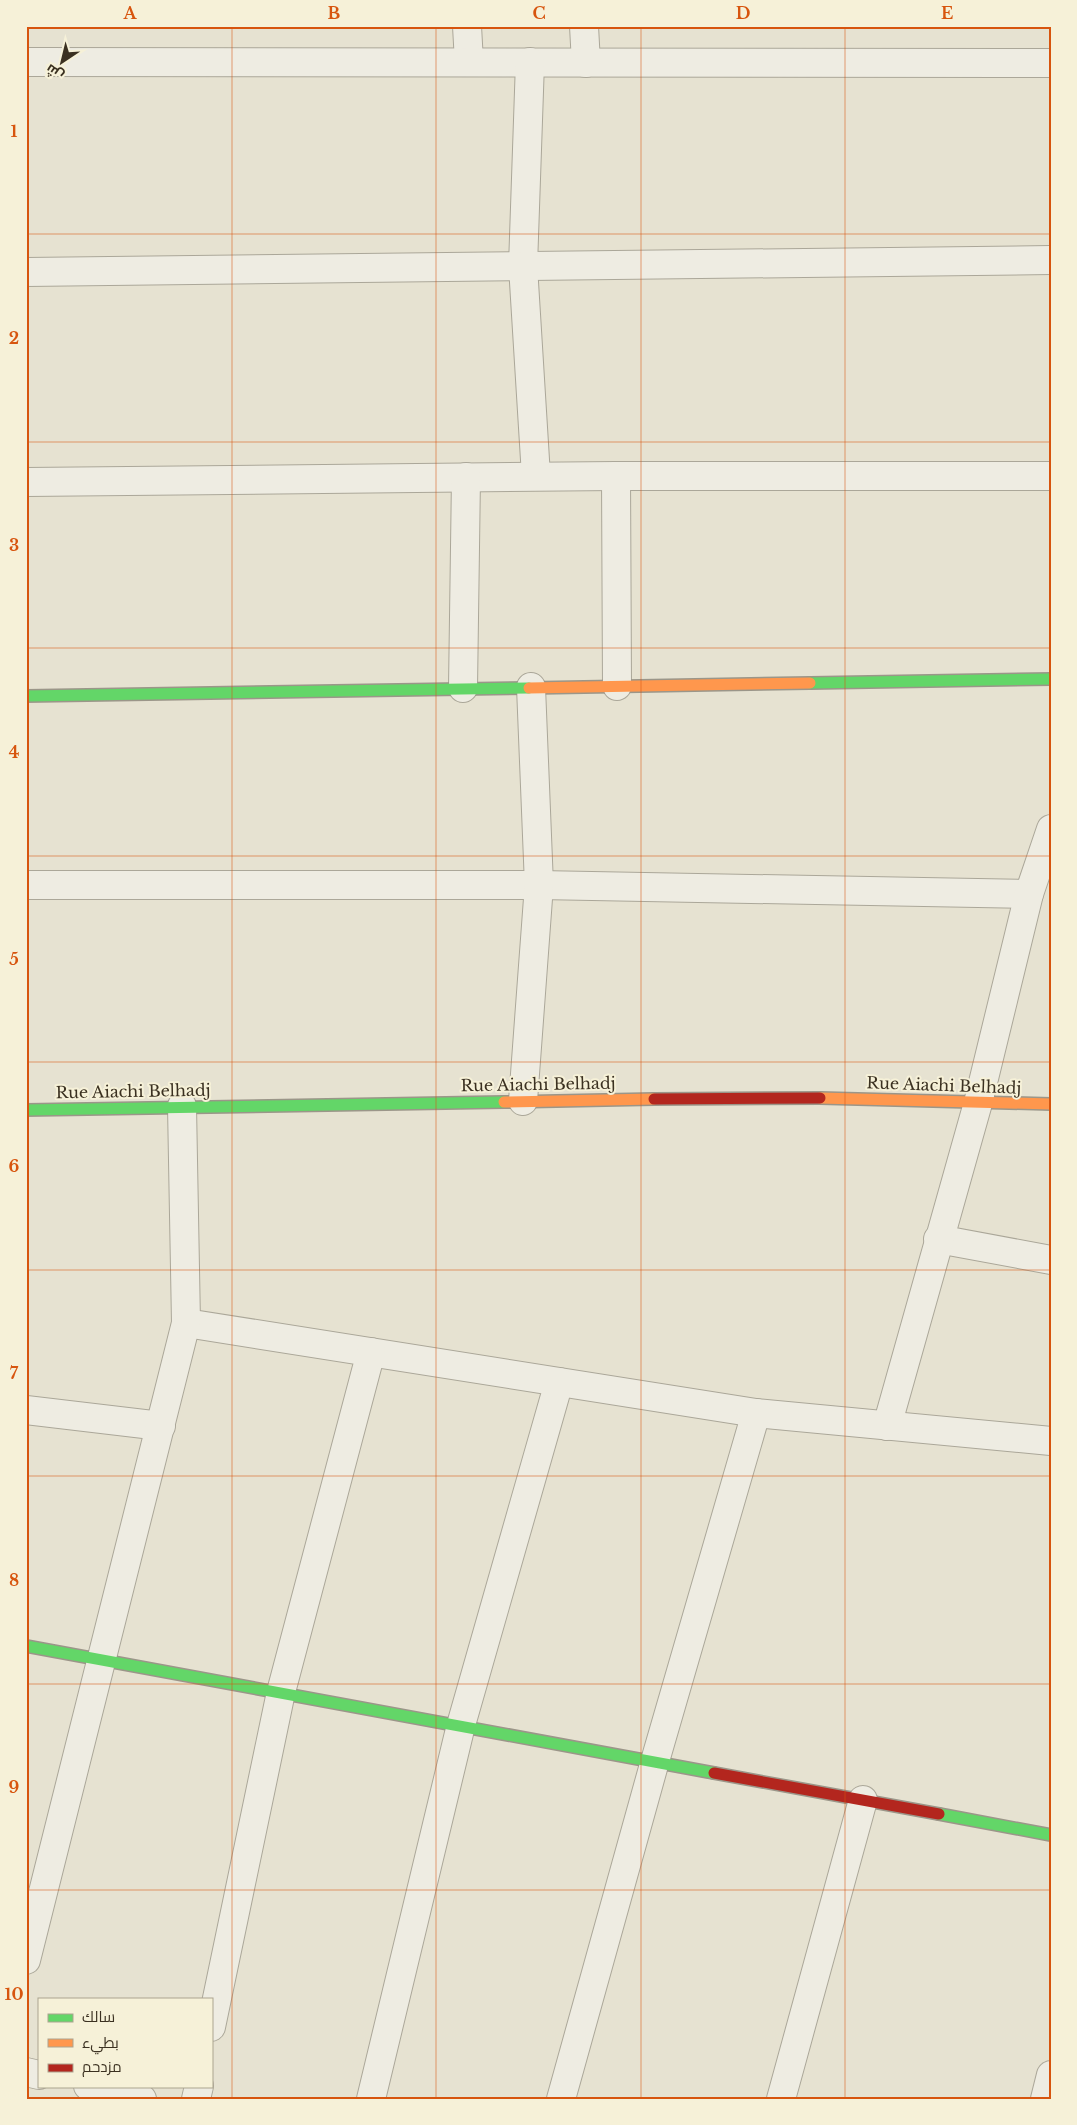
<svg xmlns="http://www.w3.org/2000/svg" width="1077" height="2125" font-family="'Libre Baskerville',Cairo,serif">
<rect width="100%" height="100%" fill="#e6e2d1"/>
<g fill="none" stroke-linecap="round" stroke-linejoin="round">
<g stroke="#aba799" stroke-width="30">
<g id="street">
<path d="M467,26L469,62"/>
<path d="M584,26L586,63"/>
<path d="M26,62L1051,63"/>
<path d="M530,62L523,266L536,476"/>
<path d="M26,272L1051,260"/>
<path d="M616,476L617,686"/>
<path d="M26,482L616,476H1051"/>
<path d="M463,688L466,477"/>
<path d="M26,885H539L1029,894"/>
<path d="M523,1101L539,885L531,687"/>
<path d="M938,1239L1051,1260"/>
<path d="M186,1323L756,1413L1051,1441"/>
<path d="M26,1410L161,1426"/>
<path d="M887,1426L978,1103L1029,894L1051,829"/>
<path d="M26,1960L186,1323L182,1106"/>
<path d="M211,2027L281,1692L371,1352"/>
<path d="M26,2072L39,2075"/>
<path d="M88,2086L142,2099"/>
<path d="M196,2099L199,2086"/>
<path d="M371,2099L461,1725L559,1382"/>
<path d="M561,2099L655,1761L756,1413"/>
<path d="M781,2099L863,1800"/>
<path d="M1045,2099L1051,2075"/>
</g>
</g>
<g stroke="#9b9689" stroke-width="14">
<g id="fast">
<path d="M810,683L1051,679"/>
<path d="M26,696L529,688"/>
<path d="M26,1110L504,1102"/>
<path d="M26,1646L714,1773"/>
<path d="M939,1814L1051,1835"/>
</g>
</g>
<g stroke="#9b9689" stroke-width="14">
<g id="slow">
<path d="M529,688L810,683"/>
<path d="M820,1098L1051,1104"/>
<path d="M504,1102L654,1099"/>
</g>
</g>
<g stroke="#9b9689" stroke-width="14">
<g id="jam">
<path d="M654,1099L820,1098"/>
<path d="M714,1773L939,1814"/>
</g>
</g>
<use href="#street" stroke="#eeece2" stroke-width="28"/>
<use href="#fast" stroke="#63d668" stroke-width="11"/>
<use href="#slow" stroke="#ff974d" stroke-width="11"/>
<use href="#jam" stroke="#b3261e" stroke-width="11"/>
</g>
<path fill="none" stroke="#d7550e" stroke-width="1" stroke-opacity="0.55" d="M232,26V2099M436,26V2099M641,26V2099M845,26V2099M26,234H1051M26,442H1051M26,648H1051M26,856H1051M26,1062H1051M26,1270H1051M26,1476H1051M26,1684H1051M26,1890H1051"/>
<g text-anchor="middle" stroke-width="4" stroke-linejoin="round" paint-order="stroke">
<g font-size="16" fill="#3b3121" stroke="#f6f1d8">
<text transform="translate(538 1084) rotate(-1)" y="6">Rue Aiachi Belhadj</text>
<text transform="translate(944 1085) rotate(2)" y="6">Rue Aiachi Belhadj</text>
<text transform="translate(133 1091) rotate(-1)" y="6">Rue Aiachi Belhadj</text>
</g>
</g>
<rect width="1077" height="2125" fill="none" stroke="#f6f1d8" stroke-width="55"/>
<rect x="38" y="1998" width="175" height="90" fill="#f6f1d8" stroke="#aba48f"/>
<rect x="48" y="2014" width="25" height="8" fill="#63d668" stroke="#aba48f"/>
<text x="82" y="2022" font-size="15" fill="#3b3121">سالك</text>
<rect x="48" y="2039" width="25" height="8" fill="#ff974d" stroke="#aba48f"/>
<text x="82" y="2048" font-size="15" fill="#3b3121">بطيء</text>
<rect x="48" y="2064" width="25" height="8" fill="#b3261e" stroke="#aba48f"/>
<text x="82" y="2072" font-size="15" fill="#3b3121">مزدحم</text>
<g transform="translate(62 62) rotate(215)" stroke="#f6f1d8" stroke-width="4" paint-order="stroke">
<path d="M0-4L9 19L0 12L-9 19Z" fill="#3b3121"/>
<text y="-8" font-size="14" font-weight="bold" text-anchor="middle" fill="#3b3121">ش</text>
</g>
<rect x="28" y="28" width="1022" height="2070" fill="none" stroke="#d7550e" stroke-width="2"/>
<g font-size="16" text-anchor="middle" font-weight="bold" fill="#d7550e">
<text x="130" y="19">A</text>
<text x="334" y="19">B</text>
<text x="539" y="19">C</text>
<text x="743" y="19">D</text>
<text x="947" y="19">E</text>
<text x="14" y="137">1</text>
<text x="14" y="344">2</text>
<text x="14" y="551">3</text>
<text x="14" y="758">4</text>
<text x="14" y="965">5</text>
<text x="14" y="1172">6</text>
<text x="14" y="1379">7</text>
<text x="14" y="1586">8</text>
<text x="14" y="1793">9</text>
<text x="14" y="2000">10</text>
</g>
</svg>
